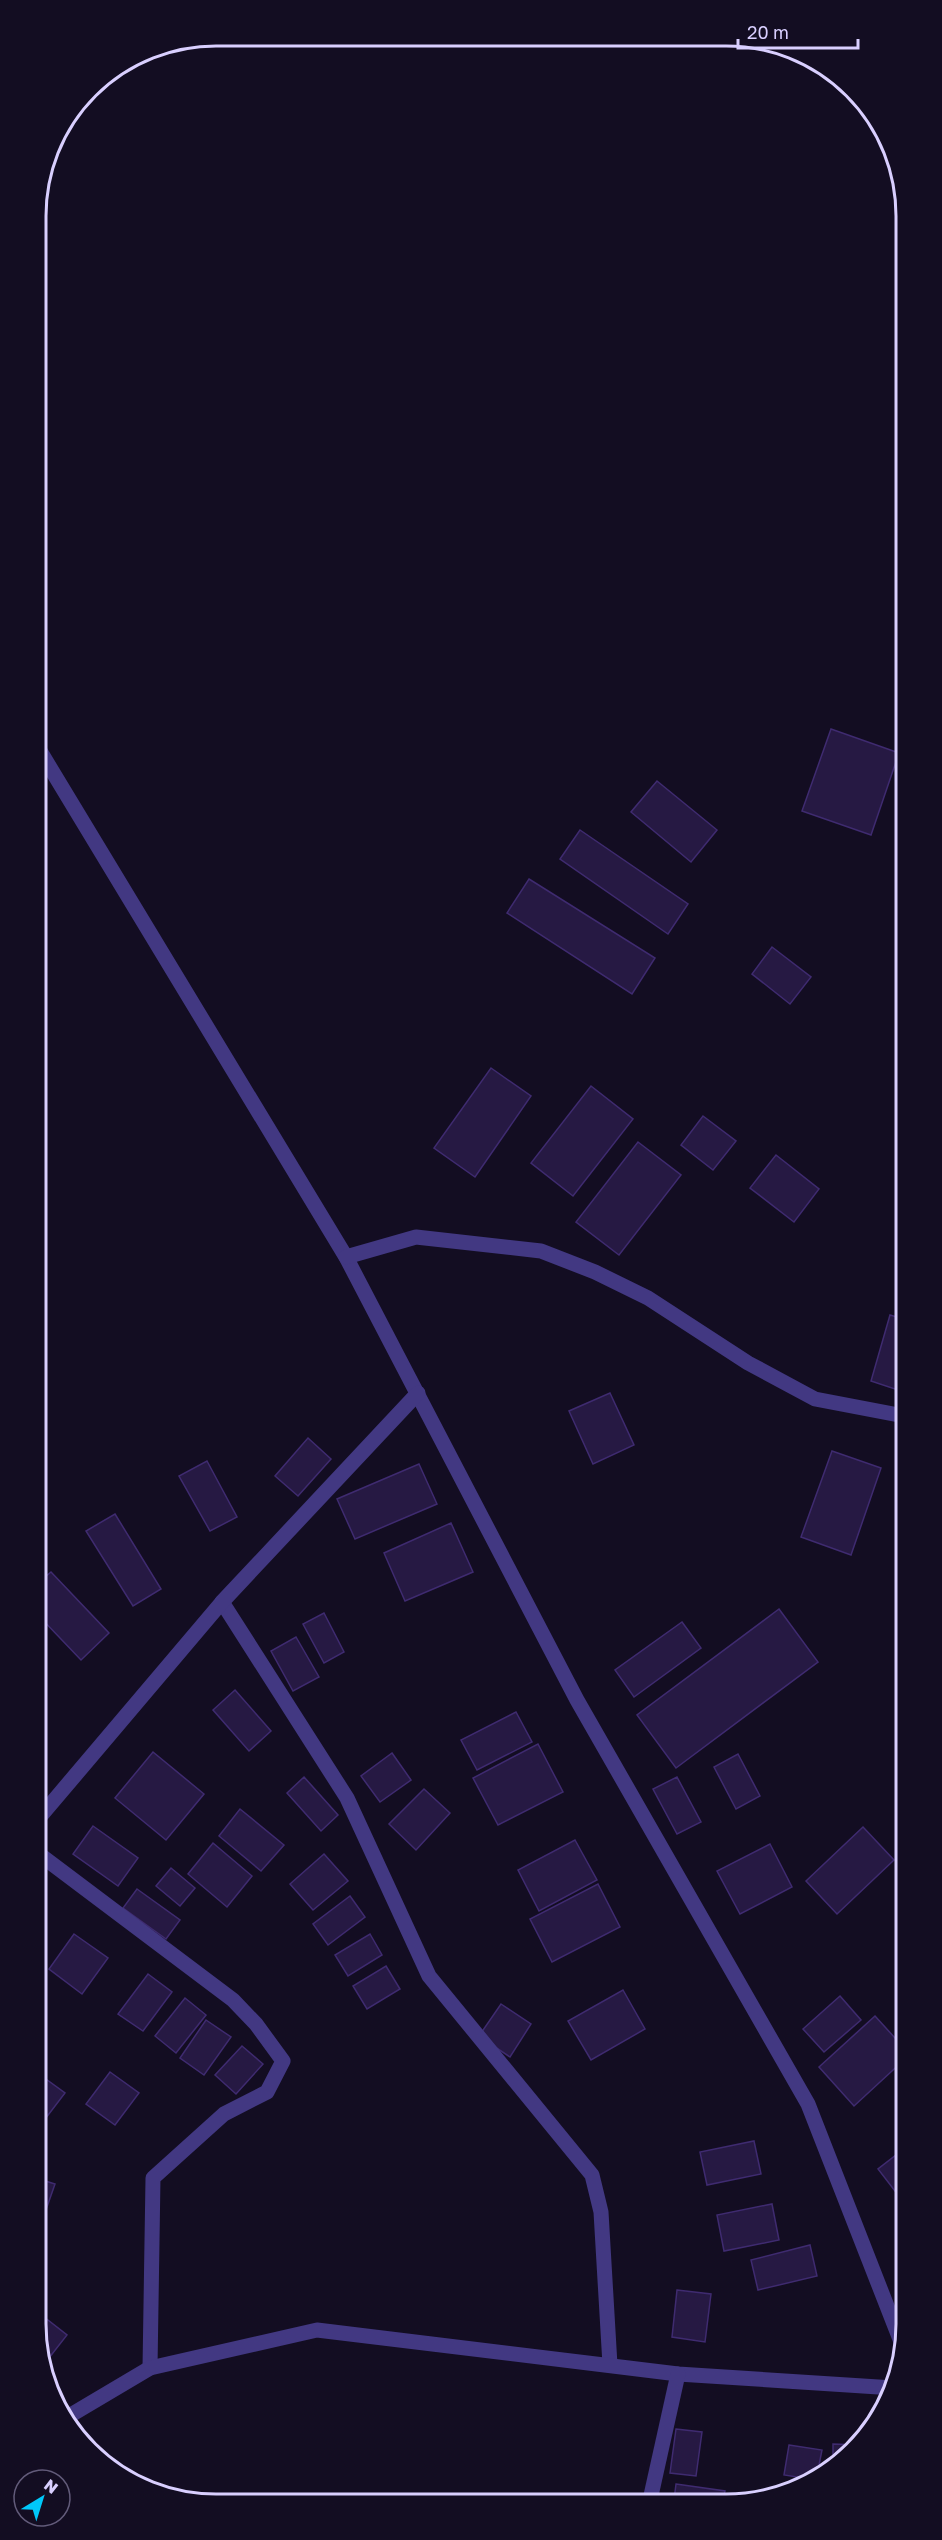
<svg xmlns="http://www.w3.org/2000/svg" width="942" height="2540" font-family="'Golos Text',sans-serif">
<rect width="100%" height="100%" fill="#130d22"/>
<g fill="#261943" stroke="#3f2b70" stroke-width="1.5">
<path d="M831,729L899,753L871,835L802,811Z"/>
<path d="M657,781L717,830L691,862L631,812Z"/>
<path d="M580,830L688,904L668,934L560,859Z"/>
<path d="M529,879L655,958L632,994L507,913Z"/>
<path d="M772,947L811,977L790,1004L752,974Z"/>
<path d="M491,1068L531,1096L475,1177L434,1148Z"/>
<path d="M591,1086L633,1119L573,1196L531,1163Z"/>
<path d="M703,1116L736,1141L713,1170L681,1145Z"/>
<path d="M638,1142L681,1175L619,1255L576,1222Z"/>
<path d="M776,1155L819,1189L794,1222L750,1188Z"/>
<path d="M890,1315L904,1319V1392L871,1381Z"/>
<path d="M610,1393L634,1445L593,1464L569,1411Z"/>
<path d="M308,1438L331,1459L298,1496L275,1476Z"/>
<path d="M832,1451L881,1468L851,1555L801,1537Z"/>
<path d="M207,1461L237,1517L210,1531L179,1476Z"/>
<path d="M419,1464L437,1504L355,1539L337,1499Z"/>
<path d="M115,1514L161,1589L133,1606L86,1531Z"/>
<path d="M451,1523L473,1572L405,1601L384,1553Z"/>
<path d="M51,1572L109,1633L81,1660L38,1615V1583Z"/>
<path d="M779,1609L818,1662L676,1768L637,1715Z"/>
<path d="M324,1613L344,1652L324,1663L303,1624Z"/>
<path d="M682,1622L701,1648L634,1697L615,1670Z"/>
<path d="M296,1637L319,1677L293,1691L271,1651Z"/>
<path d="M235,1690L271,1731L249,1751L213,1710Z"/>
<path d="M516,1712L532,1742L477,1770L461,1740Z"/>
<path d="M538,1744L563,1792L498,1825L473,1778Z"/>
<path d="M153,1752L204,1794L166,1840L115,1798Z"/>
<path d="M392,1753L411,1780L380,1802L361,1776Z"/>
<path d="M738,1754L760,1796L736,1809L714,1767Z"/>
<path d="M304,1777L338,1815L321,1831L287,1793Z"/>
<path d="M677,1777L701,1822L677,1834L653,1789Z"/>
<path d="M424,1789L450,1813L416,1850L389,1824Z"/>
<path d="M240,1809L284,1845L261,1871L219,1836Z"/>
<path d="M93,1826L138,1858L118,1886L73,1854Z"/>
<path d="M863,1827L894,1860L837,1914L806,1881Z"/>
<path d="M575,1840L597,1880L539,1911L518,1870Z"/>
<path d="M213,1843L252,1876L227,1907L188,1874Z"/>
<path d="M770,1844L792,1887L740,1914L717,1871Z"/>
<path d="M324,1854L348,1881L313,1910L290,1884Z"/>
<path d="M171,1868L195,1888L180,1906L156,1886Z"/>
<path d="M598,1884L620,1927L552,1962L530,1919Z"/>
<path d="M137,1889L180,1920L166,1939L123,1908Z"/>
<path d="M350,1896L365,1917L328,1945L313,1924Z"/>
<path d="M74,1934L108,1958L82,1994L49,1969Z"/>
<path d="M370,1934L382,1955L348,1976L335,1955Z"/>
<path d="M386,1966L400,1989L367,2009L353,1986Z"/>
<path d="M148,1974L172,1992L143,2031L118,2014Z"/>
<path d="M623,1990L645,2029L591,2060L568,2021Z"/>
<path d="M840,1996L861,2020L824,2052L803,2029Z"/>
<path d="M185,1998L206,2015L176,2053L155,2036Z"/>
<path d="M501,2004L531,2024L510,2057L479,2036Z"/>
<path d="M875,2016L905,2049V2059L854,2106L819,2067Z"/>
<path d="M206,2020L231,2037L204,2075L180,2058Z"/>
<path d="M242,2046L263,2064L236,2094L215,2075Z"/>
<path d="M110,2072L139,2093L115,2125L86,2104Z"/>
<path d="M39,2074L65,2093L39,2127Z"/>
<path d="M754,2141L761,2174L707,2185L700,2152Z"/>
<path d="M905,2148V2204L878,2169Z"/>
<path d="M39,2179L55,2184L41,2224H39Z"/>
<path d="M772,2204L779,2240L724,2251L717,2215Z"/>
<path d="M810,2245L817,2276L758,2290L751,2260Z"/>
<path d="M677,2290L711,2294L705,2342L672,2337Z"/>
<path d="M39,2313L67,2335L49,2358L40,2351Z"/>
<path d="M676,2429L702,2432L696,2476L670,2473Z"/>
<path d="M833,2444L858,2445L833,2466Z"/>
<path d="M789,2445L822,2450L816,2480L784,2475Z"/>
<path d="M676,2484L725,2491L723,2500H674Z"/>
</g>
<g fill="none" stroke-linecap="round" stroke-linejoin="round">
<g stroke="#423882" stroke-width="15">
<path d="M37,746L346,1257L577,1700L808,2104L903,2347"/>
<path d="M346,1257L416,1237L541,1251L595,1272L648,1298L748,1363L815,1399L904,1416"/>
<path d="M222,1602L347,1798L429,1976L592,2175L601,2212L610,2365"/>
<path d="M39,1818L222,1602L418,1393"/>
<path d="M39,1854L233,2000L256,2024L283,2061L267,2092L224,2114L153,2178L150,2368"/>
<path d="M64,2419L150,2368L317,2330L678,2374L894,2388"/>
<path d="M650,2500L678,2374"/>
</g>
</g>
<path d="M0 0H942V2540H0ZM216 46H726A170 170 0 0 1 896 216V2324A170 170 0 0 1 726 2494H216A170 170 0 0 1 46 2324V216A170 170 0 0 1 216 46Z" fill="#130d22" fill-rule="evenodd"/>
<path fill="none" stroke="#d9cfff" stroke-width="3" d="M216 46H726A170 170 0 0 1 896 216V2324A170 170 0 0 1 726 2494H216A170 170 0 0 1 46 2324V216A170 170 0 0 1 216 46Z"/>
<g transform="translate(42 2498) rotate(38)"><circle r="28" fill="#130d22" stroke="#625b7a" stroke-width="1.5"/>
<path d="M0-4.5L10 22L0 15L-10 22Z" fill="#00c8fa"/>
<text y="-9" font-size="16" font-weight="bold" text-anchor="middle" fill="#d9cfff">N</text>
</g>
<path d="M738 39v9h120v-9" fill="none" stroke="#d9cfff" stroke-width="3"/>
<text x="747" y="39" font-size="18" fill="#d9cfff" stroke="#130d22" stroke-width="4.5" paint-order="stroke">20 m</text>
</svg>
